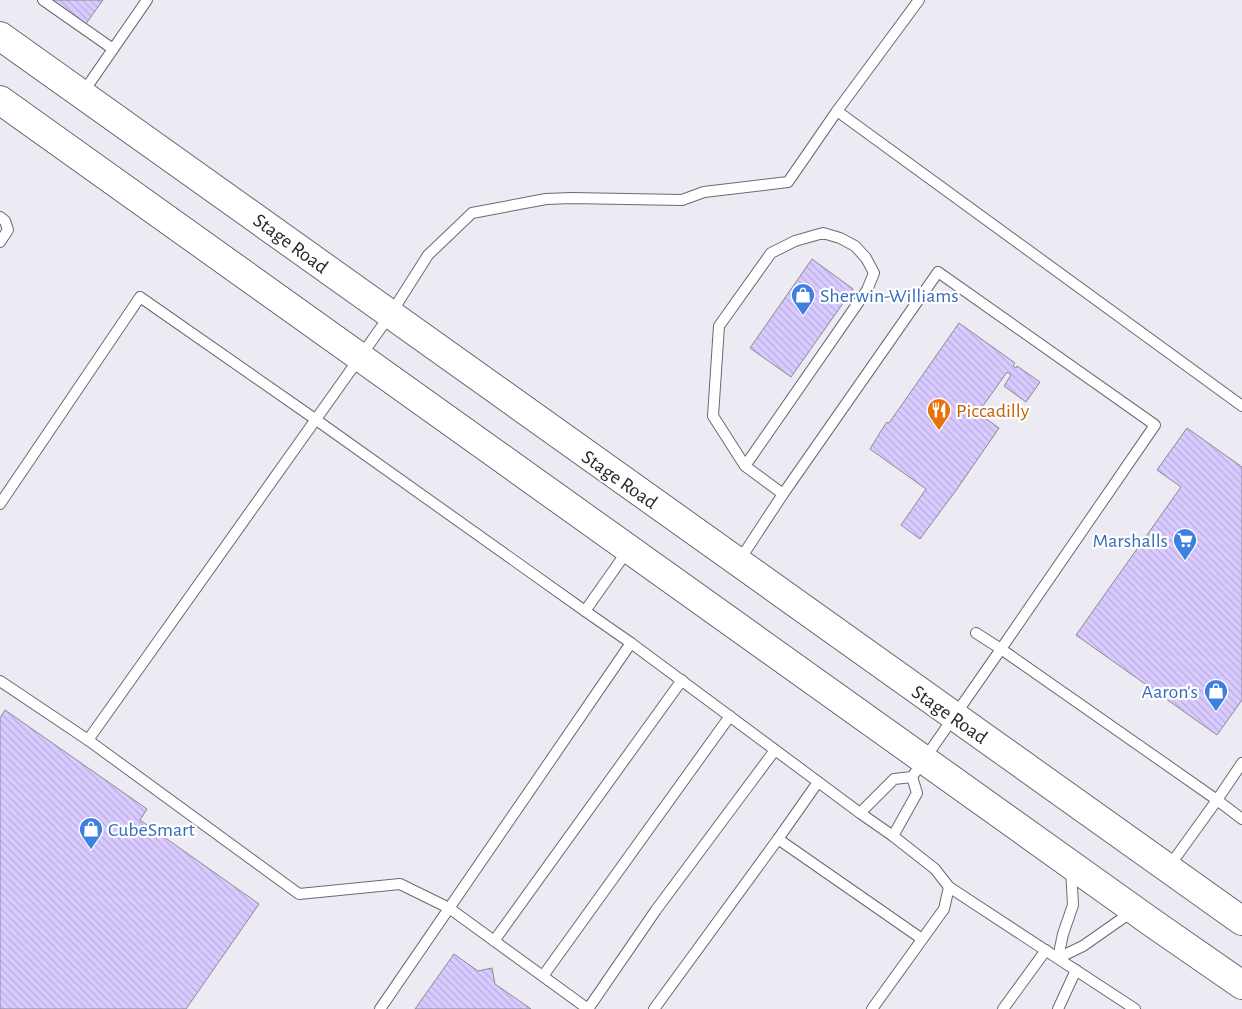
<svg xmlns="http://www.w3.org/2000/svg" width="1242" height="1009" font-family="'Alegreya Sans',sans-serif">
<defs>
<pattern id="building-back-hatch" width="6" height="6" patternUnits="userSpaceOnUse" patternTransform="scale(1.25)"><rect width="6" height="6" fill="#d9caff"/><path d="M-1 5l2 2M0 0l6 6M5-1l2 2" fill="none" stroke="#baaddb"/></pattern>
</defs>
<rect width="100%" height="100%" fill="#eceaf3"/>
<g fill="url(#building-back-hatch)" stroke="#8b8a91">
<path d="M50,0H103L85,25Z"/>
<path d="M812,259L853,289L791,377L750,348Z"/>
<path d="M959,323L1015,363L1013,366L1016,368L1017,366L1040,382L1026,402L1004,386L1011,375L1007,372L978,413L999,428L957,489L920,539L901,525L926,489L870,449L881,431L887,422L889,423Z"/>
<path d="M1187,428L1242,467V700L1217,735L1076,635L1181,487L1157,470Z"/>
<path d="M5,710L147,809L140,820L259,904L186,1009H0V718Z"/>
<path d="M454,954L478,971L492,968L495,984L531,1009H415Z"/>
</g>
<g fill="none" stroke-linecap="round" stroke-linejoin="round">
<g stroke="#6c6a71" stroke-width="12">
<g id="service">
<path d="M43,0L113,49"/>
<path d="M82,94L147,0"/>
<path d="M837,111L1242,406"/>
<path d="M0,217L5,221L8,230L0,242"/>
<path d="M745,466L867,290L874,273L866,258L855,246L840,238L823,233L795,241L771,253L719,326L713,416L745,466L783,494"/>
<path d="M0,504L140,297L315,419L585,611L628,550"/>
<path d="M739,561L783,494L938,272L1155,425L1001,649L1217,800L1168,868"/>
<path d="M585,611L631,643"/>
<path d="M0,681L88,740"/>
<path d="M1242,763L1217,800L1242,819"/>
<path d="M818,782L778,839L922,939"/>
<path d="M860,813L893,836"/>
<path d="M1071,869L1073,905L1063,934L1058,958L1083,946L1133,911"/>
<path d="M949,887L1135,1009"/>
<path d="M494,941L682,680"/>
<path d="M543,976L730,716"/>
<path d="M380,1009L631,643L860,813L894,779L912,777L1001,649L976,633"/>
<path d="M588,1009L449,908L400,884L299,894L88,740L390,315L428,255L472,213L546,199L571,198L682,200L704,192L788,182L837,111L919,0"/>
<path d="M588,1009L656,910L775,750"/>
<path d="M654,1009L778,839"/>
<path d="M872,1009L944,909L949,887L935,869L893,836L917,793L912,777"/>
<path d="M1003,1009L1046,950"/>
<path d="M1058,1009L1076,970"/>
</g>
</g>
<g stroke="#6c6a71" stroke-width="30">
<g id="secondary">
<path d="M0,36L1242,921"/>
<path d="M0,100L1154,924L1242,985"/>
</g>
</g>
<use href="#service" stroke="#fff" stroke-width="10"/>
<use href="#secondary" stroke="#fff" stroke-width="28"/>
</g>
<defs>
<g id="shop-pin" transform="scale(1.25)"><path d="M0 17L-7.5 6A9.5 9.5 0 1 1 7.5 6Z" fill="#3f7fe0" stroke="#fff"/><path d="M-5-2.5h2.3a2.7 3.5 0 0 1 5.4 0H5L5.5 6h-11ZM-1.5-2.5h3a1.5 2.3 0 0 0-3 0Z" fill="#fff"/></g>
<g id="restaurant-pin" transform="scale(1.25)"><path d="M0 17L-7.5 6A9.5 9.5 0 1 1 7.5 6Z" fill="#e8710a" stroke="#fff"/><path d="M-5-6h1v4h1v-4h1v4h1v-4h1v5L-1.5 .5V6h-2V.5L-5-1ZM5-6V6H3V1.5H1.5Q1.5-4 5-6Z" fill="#fff"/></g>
<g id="supermarket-pin" transform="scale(1.25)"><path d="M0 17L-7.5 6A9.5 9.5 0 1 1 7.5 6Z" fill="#3f7fe0" stroke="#fff"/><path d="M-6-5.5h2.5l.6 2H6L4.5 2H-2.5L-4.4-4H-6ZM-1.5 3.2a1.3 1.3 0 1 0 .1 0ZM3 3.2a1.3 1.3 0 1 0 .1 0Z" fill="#fff"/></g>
</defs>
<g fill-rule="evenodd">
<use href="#shop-pin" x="803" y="295"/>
<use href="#restaurant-pin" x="939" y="410"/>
<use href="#supermarket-pin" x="1185" y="540"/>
<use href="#shop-pin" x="1216" y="691"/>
<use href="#shop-pin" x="91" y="829"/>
</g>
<g text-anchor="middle" stroke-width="4.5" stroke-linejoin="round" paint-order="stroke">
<g font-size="20" fill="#262528" stroke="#fff">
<text transform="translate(291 243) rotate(36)" y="7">Stage Road</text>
<text transform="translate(620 479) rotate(35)" y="7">Stage Road</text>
<text transform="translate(950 714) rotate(35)" y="7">Stage Road</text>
</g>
<g font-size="20" fill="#366cbe" stroke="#fff" text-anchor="start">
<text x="820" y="302">Sherwin-Williams</text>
<text x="1168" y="547" text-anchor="end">Marshalls</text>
<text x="1198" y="698" text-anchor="end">Aaron's</text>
<text x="108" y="836">CubeSmart</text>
</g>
<g font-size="20" fill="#c56008" stroke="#fff" text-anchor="start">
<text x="956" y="417">Piccadilly</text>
</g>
</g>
</svg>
